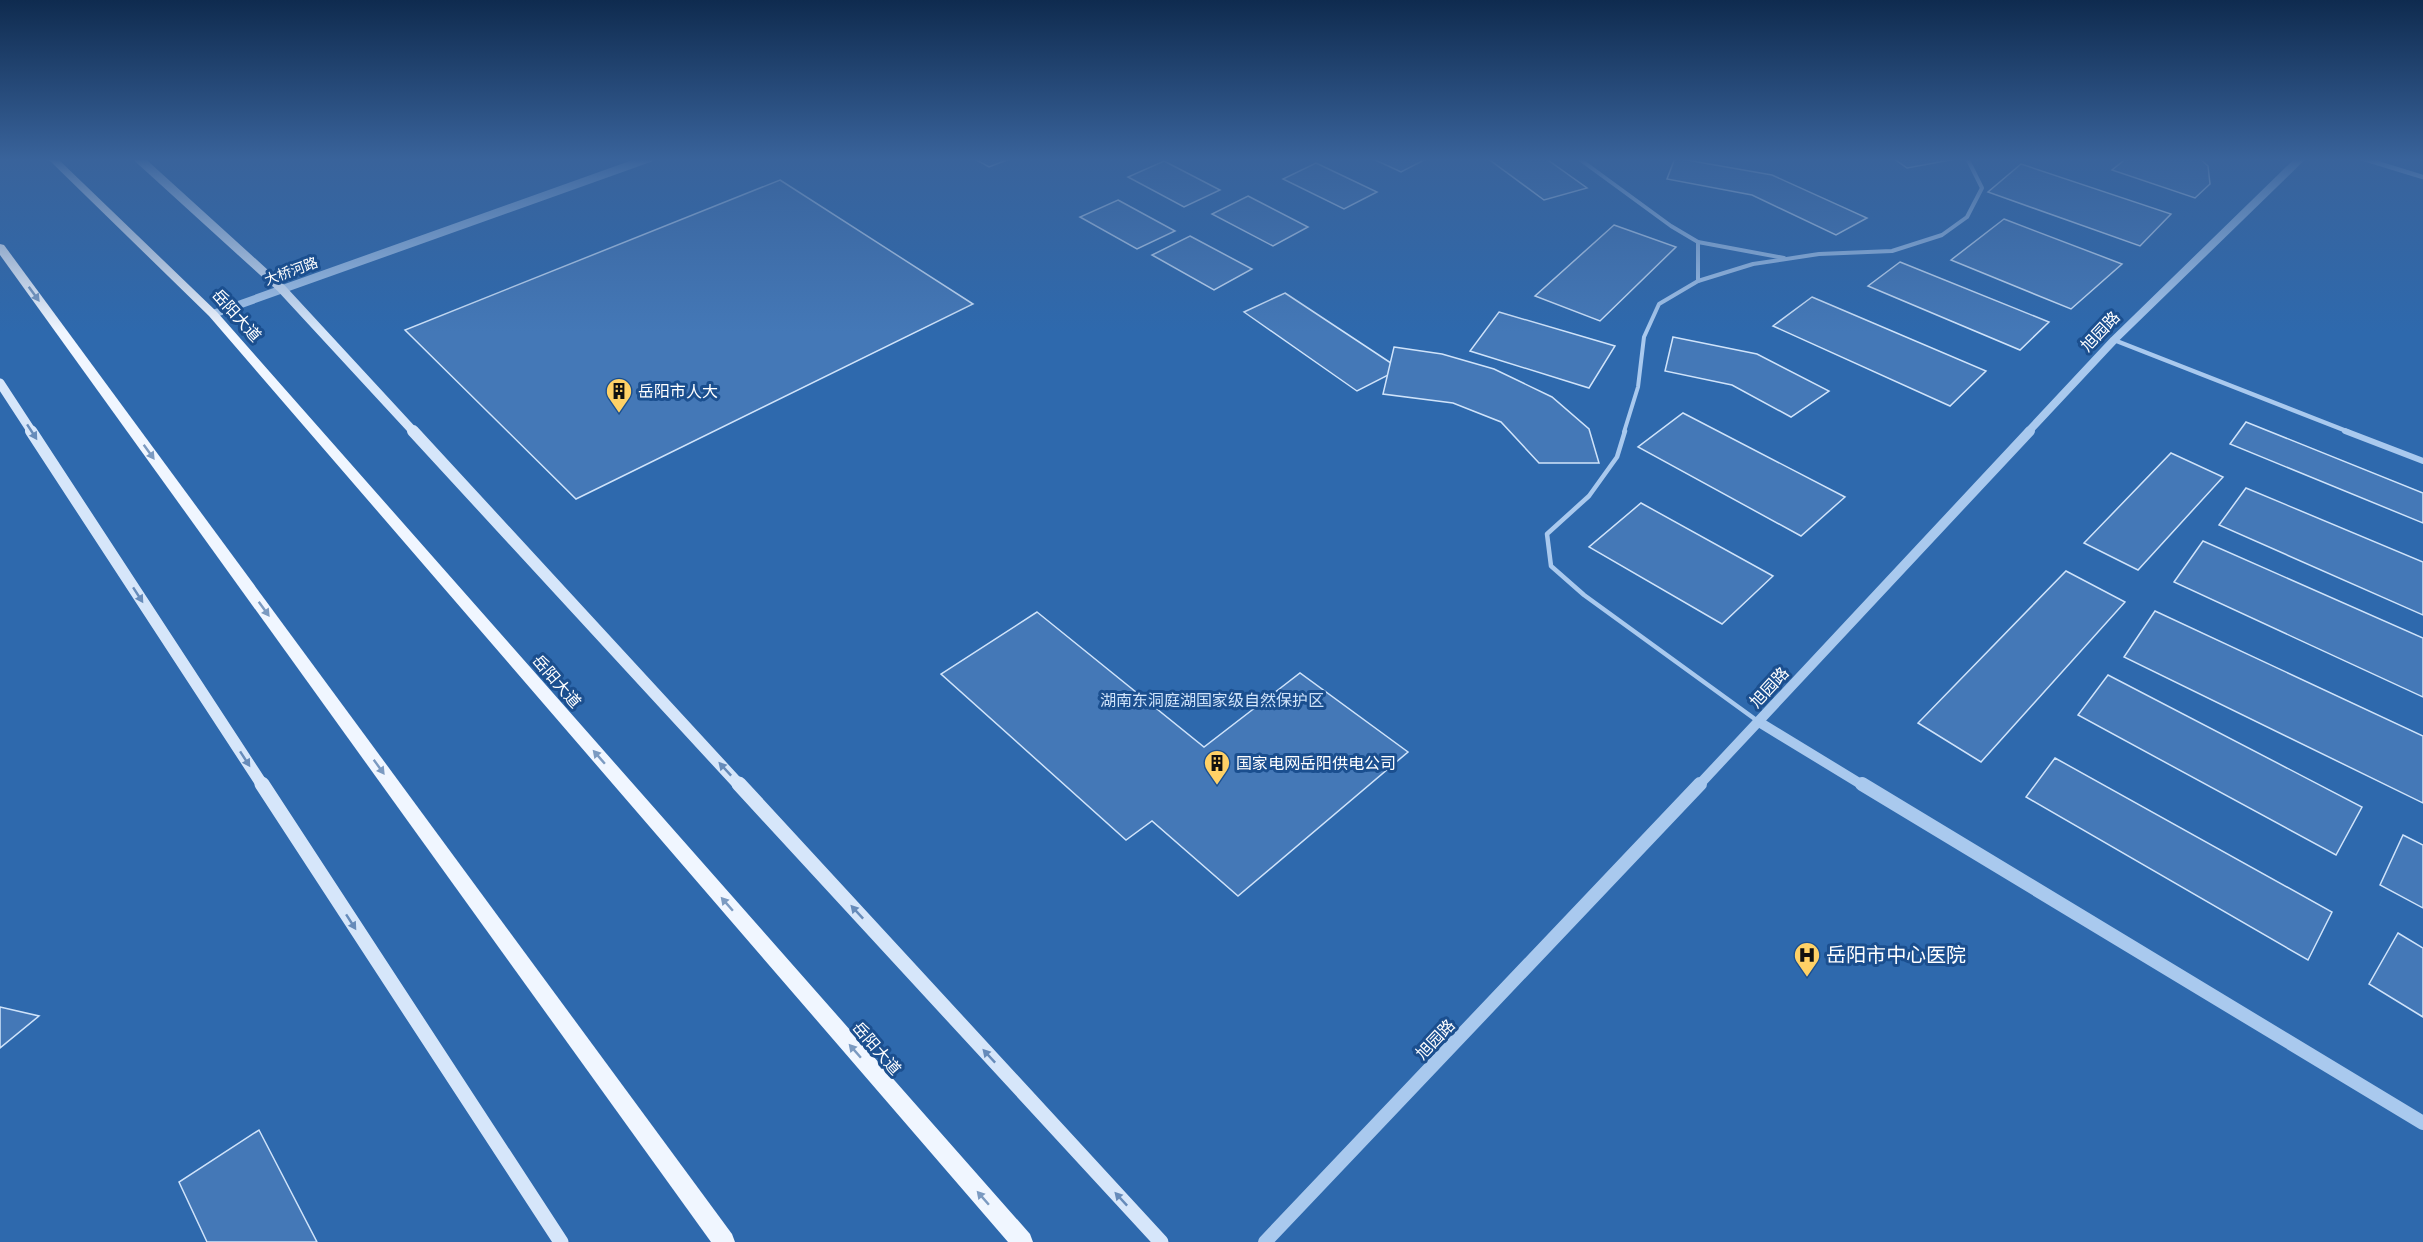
<svg xmlns="http://www.w3.org/2000/svg" width="2423" height="1242" font-family="Lato,'Noto Sans SC',sans-serif">
<rect width="100%" height="100%" fill="#1b4f8f"/>
<rect fill="#2e69ad" x="0" y="158" width="2423" height="1084"/>
<g fill="#4478b7" stroke="#cfe3fa" stroke-width="1.5">
<path d="M973,158H1012L989,167Z"/>
<path d="M1371,158H1428L1401,172Z"/>
<path d="M1487,158H1545L1587,188L1544,200Z"/>
<path d="M1675,158L1772,175L1867,218L1836,235L1752,195L1667,179Z"/>
<path d="M1893,158H1947L1951,160L1907,168Z"/>
<path d="M2127,158H2199L2208,166L2210,184L2195,198L2112,170Z"/>
<path d="M1164,161L1220,190L1184,207L1128,177Z"/>
<path d="M1316,163L1377,192L1344,209L1283,179Z"/>
<path d="M2021,164L2171,214L2140,246L1988,192Z"/>
<path d="M780,180L973,304L576,499L405,330Z"/>
<path d="M1248,196L1308,227L1273,246L1212,214Z"/>
<path d="M1118,200L1175,231L1137,249L1080,217Z"/>
<path d="M2004,219L2122,264L2071,309L1951,260Z"/>
<path d="M1614,225L1676,247L1600,321L1535,296Z"/>
<path d="M1190,236L1252,269L1214,290L1152,255Z"/>
<path d="M1900,262L2049,322L2020,350L1868,286Z"/>
<path d="M1285,293L1400,369L1357,391L1244,312Z"/>
<path d="M1812,297L1986,371L1950,406L1773,326Z"/>
<path d="M1499,312L1615,346L1589,388L1470,351Z"/>
<path d="M1673,337L1757,354L1829,391L1791,417L1732,385L1665,371Z"/>
<path d="M1394,347L1442,354L1494,369L1552,397L1589,429L1599,463H1539L1501,422L1453,403L1383,394Z"/>
<path d="M1683,413L1845,497L1801,536L1638,447Z"/>
<path d="M2246,422L2423,493V523L2230,444Z"/>
<path d="M2171,453L2223,477L2138,570L2084,543Z"/>
<path d="M2246,488L2423,562V615L2219,525Z"/>
<path d="M1641,503L1773,576L1722,624L1589,547Z"/>
<path d="M2203,541L2423,638V697L2174,582Z"/>
<path d="M2066,571L2125,602L1981,762L1918,723Z"/>
<path d="M2155,611L2423,736V803L2124,657Z"/>
<path d="M1037,612L1204,747L1300,673L1408,752L1238,896L1152,821L1126,840L941,674Z"/>
<path d="M2108,675L2362,807L2336,855L2078,715Z"/>
<path d="M2055,758L2332,912L2308,960L2026,797Z"/>
<path d="M2403,835L2423,845V908L2380,885Z"/>
<path d="M2398,933L2423,948V1017L2369,984Z"/>
<path d="M0,1007L39,1016L0,1048Z"/>
<path d="M259,1130L317,1242H207L179,1182Z"/>
</g>
<g fill="none" stroke-linecap="round" stroke-linejoin="round">
<g stroke="#a9c9ee" stroke-width="4">
<path d="M1578,158L1671,226L1698,242V281"/>
<path d="M1698,242L1784,258"/>
<path d="M1624,432L1638,387L1644,337L1659,304L1698,281L1753,264L1819,254L1892,251L1942,235L1967,217L1982,188L1967,158"/>
</g>
<path stroke="#a9c9ee" stroke-width="4.5" d="M1625,431L1617,457L1589,496L1547,534L1551,566L1584,595L1759,722"/>
<g stroke="#a9c9ee" stroke-width="4.5">
<path d="M2361,158L2423,177"/>
<path d="M2114,340L2349,432"/>
</g>
<path stroke="#a9c9ee" stroke-width="6" d="M2345,431L2423,461"/>
<g stroke="#a9c9ee" stroke-width="8">
<path d="M213,314L650,158"/>
<path d="M2028,432L2114,340L2301,158"/>
</g>
<g stroke="#a9c9ee" stroke-width="10">
<path d="M1759,722L1864,786"/>
<path d="M1698,786L2030,431"/>
</g>
<g stroke="#a9c9ee" stroke-width="14">
<path d="M1862,784L2423,1123"/>
<path d="M1265,1242L1700,784"/>
</g>
<g stroke="#d6e6fa" stroke-width="9">
<path d="M138,158L281,288L414,432"/>
<path d="M0,383L32,432"/>
</g>
<g stroke="#d6e6fa" stroke-width="12">
<path d="M31,431L263,786"/>
<path d="M413,431L740,786"/>
</g>
<g stroke="#d6e6fa" stroke-width="15">
<path d="M262,784L561,1242"/>
<path d="M739,784L1161,1242"/>
</g>
<g fill="#f0f6ff" fill-rule="evenodd">
<path d="M47,158H57L217,312L1030,1234L1033,1242H1008L209,316Z"/>
<path d="M0,244L4,245L732,1234L735,1242H711L0,255Z"/>
</g>
</g>
<defs><path id="oneway-solid" d="M-6-.8H1V-3.2L6.5 0L1 3.2V.8H-6Z" transform="scale(1.5)"/></defs>
<g fill="#7b9ac1">
<use href="#oneway-solid" transform="translate(34 294) rotate(54)"/>
<use href="#oneway-solid" transform="translate(149 452) rotate(54)"/>
<use href="#oneway-solid" transform="translate(264 609) rotate(54)"/>
<use href="#oneway-solid" transform="translate(599 757) rotate(-131)"/>
<use href="#oneway-solid" transform="translate(379 767) rotate(54)"/>
<use href="#oneway-solid" transform="translate(727 904) rotate(-131)"/>
<use href="#oneway-solid" transform="translate(855 1051) rotate(-131)"/>
<use href="#oneway-solid" transform="translate(983 1198) rotate(-131)"/>
</g>
<g fill="#668bba">
<use href="#oneway-solid" transform="translate(32 432) rotate(57)"/>
<use href="#oneway-solid" transform="translate(138 595) rotate(57)"/>
<use href="#oneway-solid" transform="translate(245 759) rotate(57)"/>
<use href="#oneway-solid" transform="translate(725 769) rotate(-133)"/>
<use href="#oneway-solid" transform="translate(857 912) rotate(-133)"/>
<use href="#oneway-solid" transform="translate(351 922) rotate(57)"/>
<use href="#oneway-solid" transform="translate(989 1056) rotate(-133)"/>
<use href="#oneway-solid" transform="translate(1121 1199) rotate(-133)"/>
</g>
<linearGradient id="sky" x2="0" y2="1"><stop stop-color="#0f2b4f"/><stop offset="0.48" stop-color="#39639b"/><stop offset="1" stop-color="#39639b" stop-opacity="0"/></linearGradient>
<rect width="2423" height="332" fill="url(#sky)"/>
<defs>
<g id="building-pin" transform="scale(1.35)"><path d="M0 17L-7.5 6A9.5 9.5 0 1 1 7.5 6Z" fill="#ffd166" stroke="#1b4f8f"/><path d="M-4-6H4V6H1V3H-1V6H-4ZM-2.5-4.3h1.7v1.8h-1.7ZM.8-4.3h1.7v1.8H.8ZM-2.5-1h1.7V.8h-1.7ZM.8-1h1.7V.8H.8Z" fill="#111"/></g>
<g id="hospital-pin" transform="scale(1.35)"><path d="M0 17L-7.5 6A9.5 9.5 0 1 1 7.5 6Z" fill="#ffd166" stroke="#1b4f8f"/><path d="M-5-5h3v3.5h4V-5h3V5h-3V1.5h-4V5h-3Z" fill="#111"/></g>
</defs>
<g fill-rule="evenodd">
<use href="#building-pin" x="619" y="391"/>
<use href="#building-pin" x="1217" y="763"/>
<use href="#hospital-pin" x="1807" y="955"/>
</g>
<g text-anchor="middle" stroke-width="6" stroke-linejoin="round" paint-order="stroke">
<g font-size="14" fill="#fff" stroke="#1b4f8f">
<text transform="translate(291 271) rotate(-20)" y="5">大桥河路</text>
</g>
<g font-size="16" fill="#fff" stroke="#1b4f8f">
<text transform="translate(237 315) rotate(48)" y="6">岳阳大道</text>
<text transform="translate(2100 331) rotate(-46)" y="6">旭园路</text>
<text transform="translate(557 681) rotate(49)" y="6">岳阳大道</text>
<text transform="translate(1769 687) rotate(-47)" y="6">旭园路</text>
<text transform="translate(1435 1039) rotate(-46)" y="6">旭园路</text>
<text transform="translate(877 1048) rotate(49)" y="6">岳阳大道</text>
</g>
<g font-size="16" fill="#fff" stroke="#1b4f8f" text-anchor="start">
<text x="638" y="397">岳阳市人大</text>
<text x="1236" y="769">国家电网岳阳供电公司</text>
</g>
<g font-size="16" fill="#cfe3fa" stroke="#1b4f8f">
<text x="1212" y="706">湖南东洞庭湖国家级自然保护区</text>
</g>
<g font-size="20" fill="#fff" stroke="#1b4f8f" text-anchor="start">
<text x="1826" y="962">岳阳市中心医院</text>
</g>
</g>
</svg>
